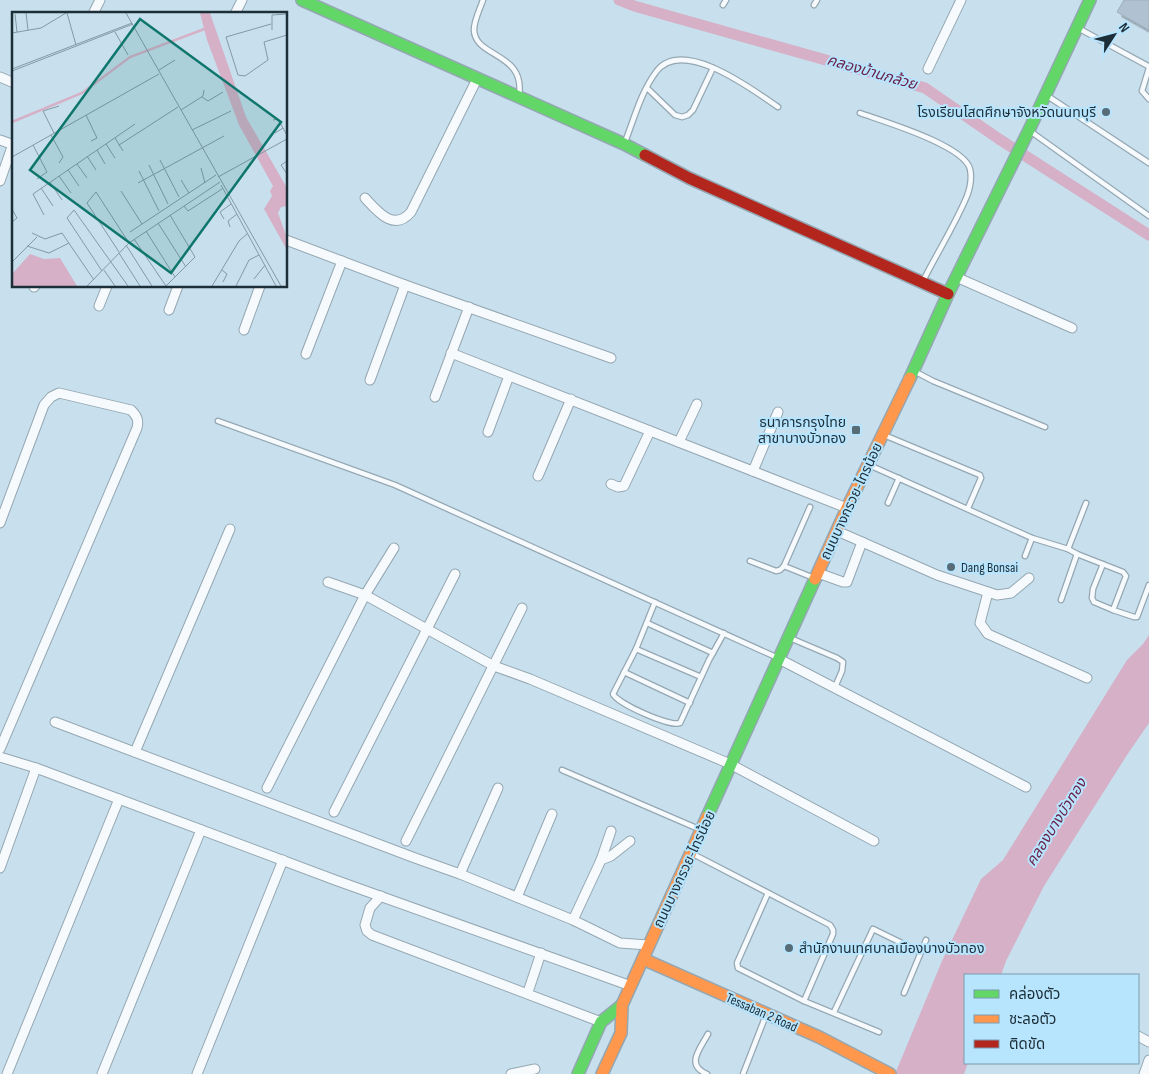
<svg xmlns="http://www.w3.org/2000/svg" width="1149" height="1074" font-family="'Sofia Sans Condensed','Noto Sans Thai',sans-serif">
<defs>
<filter id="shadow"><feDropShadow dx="4.5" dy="4.5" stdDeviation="0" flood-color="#0004"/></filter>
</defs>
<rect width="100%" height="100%" fill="#c8e0ee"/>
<path fill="#d5b0c7" d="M1149,635V723L1127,755L1044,886L1006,961L1001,975H965V1063H968L964,1074H895L942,961L981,879L1003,860L1127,660L1143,644Z"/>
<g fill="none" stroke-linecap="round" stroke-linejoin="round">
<path stroke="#d5b0c7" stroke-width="11" d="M619,0L634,6L925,88L999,139L1149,235"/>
</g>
<path fill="#b0c2d1" stroke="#9eaeba" filter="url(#shadow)" d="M1124,0H1149V30L1117,12Z"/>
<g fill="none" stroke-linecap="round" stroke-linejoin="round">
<g stroke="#94a7b2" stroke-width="7">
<g id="lane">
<path d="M483,0C480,9 474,20 474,30C475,58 526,52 519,96"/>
<path d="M723,5L726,0"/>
<path d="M814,5L817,0"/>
<path d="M1078,28L1148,66L1149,68L1142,91L1149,99"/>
<path d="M647,88L675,115L682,117L688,115L693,110L713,68"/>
<path d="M1046,95L1149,163"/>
<path d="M860,113C882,121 964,145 970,169C972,178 970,188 967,196C955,225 937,253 923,281"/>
<path d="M1030,131L1149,216"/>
<path d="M625,142C634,119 641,92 656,72C682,36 753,90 778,107"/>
<path d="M914,371L933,381L1045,427"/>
<path d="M218,421L395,485L778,658"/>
<path d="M884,435L980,475L981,478L968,508"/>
<path d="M869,465L1032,538L1068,549L1077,554L1123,572L1126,576L1113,610L1134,617H1137L1149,585"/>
<path d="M888,503L899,478"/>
<path d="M1068,549L1086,503"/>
<path d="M1025,556L1032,538"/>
<path d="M750,561L776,571L780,570L784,566L814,578"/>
<path d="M1103,564L1093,589L1092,598L1094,602L1113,610"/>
<path d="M784,566L810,507"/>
<path d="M1061,600L1077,554"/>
<path d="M655,602L636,649L613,694C618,704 670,727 680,723L709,660L724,633"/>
<path d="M647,623L713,653"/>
<path d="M790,638L837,658L843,662L842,671L835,687"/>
<path d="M636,649L701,677"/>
<path d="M624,672L690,703"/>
<path d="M562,770L701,830"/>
<path d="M693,854L830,925L833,930V934L804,1001"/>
<path d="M768,893L737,963L738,968L804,1001L879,1032"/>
<path d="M904,993L926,940"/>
<path d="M834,1012L873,929L920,952"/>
<path d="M707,1074C685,1065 700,1049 708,1034"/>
<path d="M743,1074L766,1015"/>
</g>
</g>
<g stroke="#94a7b2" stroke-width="11">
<g id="street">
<path d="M93,14L100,0"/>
<path d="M235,14L242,0"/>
<path d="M928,69L961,0"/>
<path d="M0,77L14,83"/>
<path d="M0,140L14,145"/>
<path d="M0,181L13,144"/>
<path d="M365,198C378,212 394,232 411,212L477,79"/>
<path d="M286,240L405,285L611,358"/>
<path d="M956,277L1072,328"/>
<path d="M34,287L35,286"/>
<path d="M99,306L107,286"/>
<path d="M169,310L178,286"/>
<path d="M244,330L260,286"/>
<path d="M451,353L847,508"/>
<path d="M306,354L342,261"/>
<path d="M370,380L405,285"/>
<path d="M435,397L469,307"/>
<path d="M488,432L509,376"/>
<path d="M679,442L697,404"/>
<path d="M753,471L778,412"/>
<path d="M538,476L571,399"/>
<path d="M611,484L618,487L624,486L650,431"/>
<path d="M0,523L44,405L51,397L59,393L131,410C137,416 139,420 137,428L0,749"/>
<path d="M837,531L937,575L997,595L1011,593L1029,578"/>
<path d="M818,573L843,582H847L862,542"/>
<path d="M328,582L365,595L494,666L530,679L730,764L874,841"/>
<path d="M988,592L980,623L988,634L1087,678"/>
<path d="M779,659L1026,787"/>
<path d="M55,722L415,858L460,874L573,920L620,943L648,945"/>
<path d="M135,752L230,529"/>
<path d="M0,757L36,768L335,880L631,986"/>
<path d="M267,788L365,595L394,548"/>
<path d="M334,812L455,574"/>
<path d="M406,841L522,608"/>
<path d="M601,860L611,831"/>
<path d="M0,868L36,768"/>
<path d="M460,874L498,788"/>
<path d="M381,896L370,908L365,925L367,931L372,935L601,1022"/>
<path d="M517,897L552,814"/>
<path d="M573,920L601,860L611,856L630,841"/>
<path d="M528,992L541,953"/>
<path d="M1138,1036L1149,1042"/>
<path d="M7,1074L119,799"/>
<path d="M102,1074L201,830"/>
<path d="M197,1074L283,860"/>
<path d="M511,1074L535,1069"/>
<path d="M1144,1074L1149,1060"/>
</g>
</g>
<g stroke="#94a7b2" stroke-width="14">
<g id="fast">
<path d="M302,0L624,144L645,155"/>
<path d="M910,378L948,294L1029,130L1090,0"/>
<path d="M707,817L815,579"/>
<path d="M578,1074L601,1022L622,1005"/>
</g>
</g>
<g stroke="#94a7b2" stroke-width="14">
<g id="slow">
<path d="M815,579L847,508L910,378"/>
<path d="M643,959L819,1037L890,1074"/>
<path d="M602,1074L621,1033L622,1005L707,817"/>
</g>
</g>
<g stroke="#94a7b2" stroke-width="14">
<path id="jam" d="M645,155L689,178L948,294"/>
</g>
<use href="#lane" stroke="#f7fafc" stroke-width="4.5"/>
<use href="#street" stroke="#f7fafc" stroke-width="9"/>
<use href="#fast" stroke="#63d668" stroke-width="11"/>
<use href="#slow" stroke="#ff974d" stroke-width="11"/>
<use href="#jam" stroke="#b3261e" stroke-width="11"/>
</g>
<g fill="#586c78" stroke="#b8e5fe" stroke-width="2">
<circle cx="1106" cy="112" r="5"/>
<rect x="851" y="425" width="10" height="10" rx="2.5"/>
<circle cx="951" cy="567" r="5"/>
<circle cx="789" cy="948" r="5"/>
</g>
<g text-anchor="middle" stroke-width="4" stroke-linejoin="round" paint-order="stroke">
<g font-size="14" fill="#1c2e38" stroke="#b8e5fe" text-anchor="end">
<text x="1096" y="117">โรงเรียนโสตศึกษาจังหวัดนนทบุรี</text>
<text x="846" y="427">ธนาคารกรุงไทย<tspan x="846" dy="16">สาขาบางบัวทอง</tspan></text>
<text x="961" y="572" text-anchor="start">Dang Bonsai</text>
<text x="799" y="953" text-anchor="start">สำนักงานเทศบาลเมืองบางบัวทอง</text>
</g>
<g font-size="14" fill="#1c2e38" stroke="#b8e5fe">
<text transform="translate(851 501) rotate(-65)" y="5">ถนนบางกรวย-ไทรน้อย</text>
<text transform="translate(684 869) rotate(-65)" y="5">ถนนบางกรวย-ไทรน้อย</text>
<text transform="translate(762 1012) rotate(24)" y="5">Tessaban 2 Road</text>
</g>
<g font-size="15" font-style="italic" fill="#691f45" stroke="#b8e5fe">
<text transform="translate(872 72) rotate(16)" y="5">คลองบ้านกล้วย</text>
<text transform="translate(1056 822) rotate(-58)" y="5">คลองบางบัวทอง</text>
</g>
</g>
<g transform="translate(12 12)">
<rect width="275" height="275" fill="#c8e0ee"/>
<path d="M188,1H198L234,105L275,176V194L269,195L266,201L275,226V238L252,197L260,184L258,179L261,174L227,113L195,28ZM18,242L32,247L48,246L65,274H0V262Z" fill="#d5b0c7"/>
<path fill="none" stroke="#d5b0c7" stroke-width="2.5" d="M0,110L70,81L118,45L195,16"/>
<path fill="none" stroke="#8399a5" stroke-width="1" d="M14,1L16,18M55,1L64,33M114,1L269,274M3,2L5,20M259,12L214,25L226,63L233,64L256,48L252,30L275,23M260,18V3L275,2M103,20L116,43M0,21L29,16L54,1M0,57L120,11M147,58L163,48M0,59L121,12M190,85L196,89L211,80M169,98L191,84L192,78M74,103L85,126L79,129M261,108L266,107L271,116M180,118L219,99M42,121L31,99L47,94M263,121L271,116L275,123M39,123L51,145L47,151M103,126L111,139M94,132L103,146M21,133L35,160L25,167M107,133L166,95M85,138L93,152M75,144L84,158M0,145L147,62M148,148L167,185M275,149L269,153L275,162M65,152L75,166M137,153L156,192M189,156L193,171M56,158L67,174M127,159L147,199M47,164L59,181M206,165L275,127M169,168L177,181M38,170L50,188M126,171L212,124M209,173L264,274M29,176L41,194M109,179L130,212M172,194L176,199L210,177M0,197L5,206L0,210M32,203L21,182L123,112M212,207L208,200L219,192M146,211L174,255M218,215L216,209L225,202M134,219L163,265M118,220L204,163M20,221L33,227L50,221L82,268M122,227L154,274M114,233L140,274M15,234L37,241L57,231M107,240L75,191L84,180L117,231M107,241L128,274M0,250L25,225M92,258L103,274M210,258L215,262L211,270M90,259L55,206L62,198L116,274M242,267L253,253M75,274L117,231L208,170M154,274L183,245L158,203M200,274L227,229L235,222M224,274L237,248L247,243"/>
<path fill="#0f766e" fill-opacity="0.15" stroke="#0f766e" stroke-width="2.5" d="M128,7L269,110L159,261L18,158Z"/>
<rect width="275" height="275" fill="none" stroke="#1c2e38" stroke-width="2.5"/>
</g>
<rect x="964" y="974" width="175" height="90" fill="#b8e5fe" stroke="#7a9caf"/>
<rect x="974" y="990" width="25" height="8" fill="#63d668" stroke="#7a9caf"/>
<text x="1009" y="999" font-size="15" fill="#1c2e38">คล่องตัว</text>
<rect x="974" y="1015" width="25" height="8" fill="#ff974d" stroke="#7a9caf"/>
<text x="1009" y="1024" font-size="15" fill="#1c2e38">ชะลอตัว</text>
<rect x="974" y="1040" width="25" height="8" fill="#b3261e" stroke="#7a9caf"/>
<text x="1009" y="1049" font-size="15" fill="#1c2e38">ติดขัด</text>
<g transform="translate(1114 35) rotate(54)" stroke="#b8e5fe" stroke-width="4" paint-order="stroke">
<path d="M0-4L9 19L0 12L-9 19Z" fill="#1c2e38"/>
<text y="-8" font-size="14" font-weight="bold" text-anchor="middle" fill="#1c2e38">N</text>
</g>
</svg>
